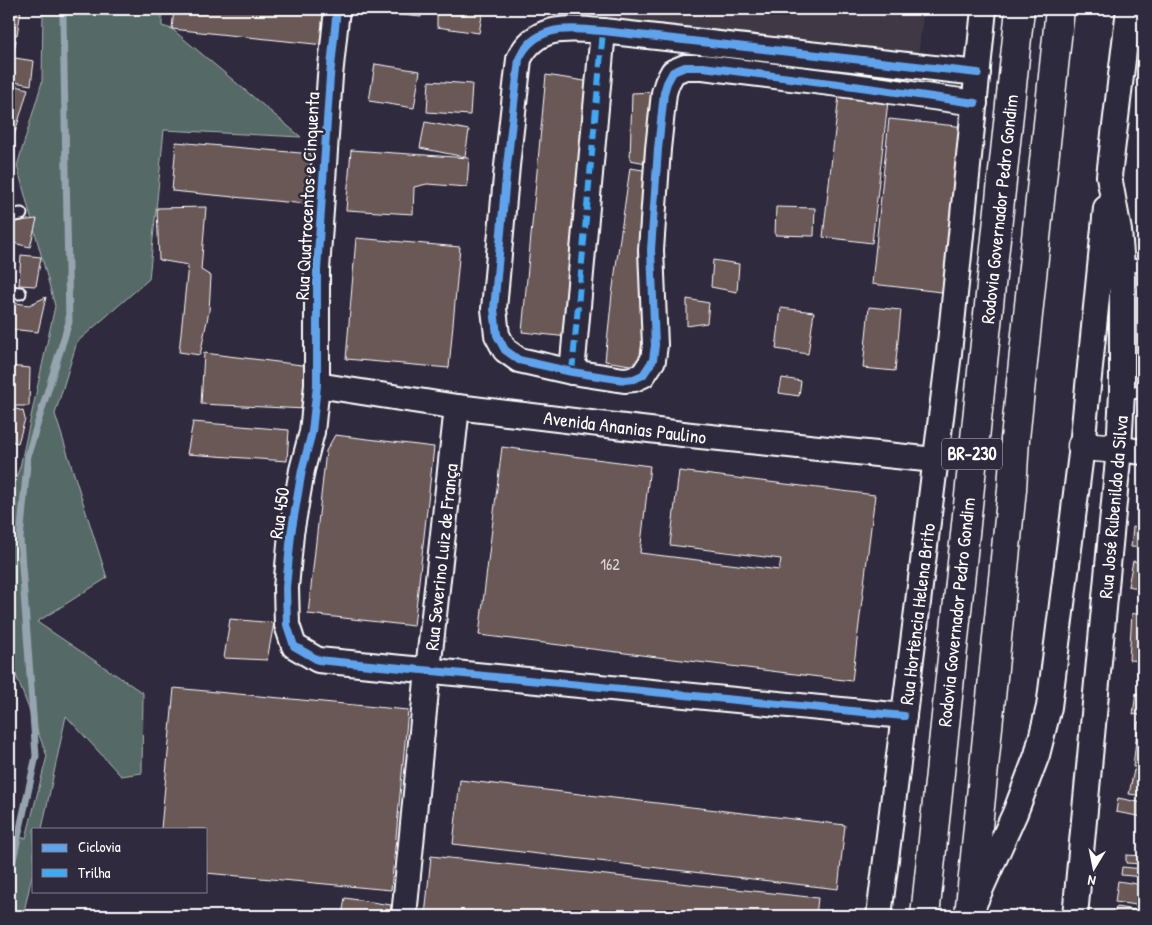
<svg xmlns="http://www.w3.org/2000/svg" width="1152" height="925" font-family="'Patrick Hand',sans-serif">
<rect width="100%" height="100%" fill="#2f2a3d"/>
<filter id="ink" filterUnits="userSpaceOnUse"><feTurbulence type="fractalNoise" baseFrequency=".02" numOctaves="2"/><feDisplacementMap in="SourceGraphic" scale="10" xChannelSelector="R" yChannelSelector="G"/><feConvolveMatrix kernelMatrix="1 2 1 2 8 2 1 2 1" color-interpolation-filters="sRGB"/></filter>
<g filter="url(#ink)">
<path fill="#403845" d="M527,9H924L918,55L527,12Z"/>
<path fill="#556b66" stroke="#aab5b2" d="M43,9H162V26L172,29L301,137L164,130L149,279L77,342L55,414L107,578L37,622L143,693L142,773L121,776L66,716L42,829H34V867L23,916H9V838H26L47,756L9,657V494L20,467L55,306L17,166L42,82Z"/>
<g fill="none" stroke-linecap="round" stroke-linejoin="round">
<path stroke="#95a4af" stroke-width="7" d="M9,878L36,756L20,539L28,454L69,322L63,17L65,9"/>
</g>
<g fill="#695957" stroke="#fff">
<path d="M9,9L21,10L17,35L9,34Z"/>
<path d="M174,9H328L324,45L172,29Z"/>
<path d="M391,9H422L421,17L391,14Z"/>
<path d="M437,9L483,10L479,33L437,27Z"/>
<path d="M9,38L16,40L13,58L9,57Z"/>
<path d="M9,57L34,61L31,85L9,81Z"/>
<path d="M375,64L420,71L414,108L369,101Z"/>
<path d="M546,75L591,82L568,337L522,332Z"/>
<path d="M429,81L472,84L470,115L427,112Z"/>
<path d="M9,84L28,89L14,136L9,135Z"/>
<path d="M655,92L652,164L630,160L632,93Z"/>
<path d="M839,95L888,101L872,243L823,237Z"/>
<path d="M889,119L966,127L950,293L872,284Z"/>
<path d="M425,122L469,130L465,157L420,148Z"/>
<path d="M176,142L312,154L306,204L172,191Z"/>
<path d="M351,150L469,158L467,187L427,184L414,187L413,214L346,210Z"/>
<path d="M630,168L656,172L649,368L605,361L612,294Z"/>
<path d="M15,185L11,209L9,210V186Z"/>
<path d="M206,207L201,270L211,276L209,311L200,355L179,352L188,265L159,260L157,208Z"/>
<path d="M776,207L815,208L814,236L775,235Z"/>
<path d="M37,219L30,247L9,242V222Z"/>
<path d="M356,238L460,247L449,368L346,359Z"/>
<path d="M21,255L41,257L36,286L19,285Z"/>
<path d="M713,260L739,264L737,292L711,287Z"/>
<path d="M46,297L38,332L9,329V302L29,305Z"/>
<path d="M687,299L709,303L707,323L687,326Z"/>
<path d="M869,307L901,310L895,371L863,368Z"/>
<path d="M781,308L814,312L808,354L776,349Z"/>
<path d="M204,353L310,366L306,409L201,404Z"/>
<path d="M9,366L30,368L29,406H9Z"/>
<path d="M782,378L801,381L799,396L779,393Z"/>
<path d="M9,407L23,411L25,419L18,443L9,441Z"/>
<path d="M193,422L289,430L287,461L187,454Z"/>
<path d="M335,435L434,447L414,626L308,614L326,451Z"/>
<path d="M502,447L650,466L640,553L779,570L781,559L670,545L679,471L875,495L852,681L479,635Z"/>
<path d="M1133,527L1143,529V548L1131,547Z"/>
<path d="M1133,561L1143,563V589L1128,586Z"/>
<path d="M1132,613L1143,616V661L1129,660Z"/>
<path d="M230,619L274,623L267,660L224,658Z"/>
<path d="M174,688L408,710L391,890L206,873V829H161Z"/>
<path d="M1136,693L1143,694V716L1133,714Z"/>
<path d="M1138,722L1143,723V768L1133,767Z"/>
<path d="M1134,770L1143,772V796L1129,794Z"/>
<path d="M460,780L845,825L838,889L453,844Z"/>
<path d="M1118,798L1143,803V817L1116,812Z"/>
<path d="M1126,855L1143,856V864L1126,863Z"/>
<path d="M431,856L818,898L816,916H425Z"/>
<path d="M1122,867L1143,869V877L1121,875Z"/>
<path d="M1118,881L1143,885V906L1115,902Z"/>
<path d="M345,898L391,905L390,916H342Z"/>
<path d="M1116,907L1135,910L1134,916H1114Z"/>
</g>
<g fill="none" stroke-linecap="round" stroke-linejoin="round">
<g stroke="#fff" stroke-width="15">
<g id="service">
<path d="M9,216L21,214"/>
<path d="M1122,265L1143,266"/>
<path d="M9,292L20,293"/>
<path d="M1122,393L1143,392"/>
</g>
</g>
<g stroke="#fff" stroke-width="28">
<g id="minor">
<path d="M337,9L330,76L317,270V385L312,432L302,470L291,534L286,588L287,625L294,646L318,660L904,716"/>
<path d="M975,103L854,86L703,67H685L673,72L667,83L664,93L658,149L651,250L655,345L653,360L643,375L634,379L624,380L572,372L519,360L505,350L497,335L494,309L507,166L519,59C536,23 569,29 603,31L978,73"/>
<path d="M572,372L603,31"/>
<path d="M317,385L457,407L691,435L935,460"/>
<path d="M1119,449L1143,452"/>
<path d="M974,904L1015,813L1037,755L1049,707L1082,446L1106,208"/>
<path d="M404,916L428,670L457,407"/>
<path d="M879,916L949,353L984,9"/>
<path d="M1075,916L1119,449L1122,393V265L1119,231L1109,176L1129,9"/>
</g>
</g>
<g stroke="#fff" stroke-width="31">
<g id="trunk">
<path d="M1082,446L1119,449"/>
<path d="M925,916L1020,9"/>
<path d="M969,916L1012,489L1015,439L1060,9"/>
</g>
</g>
<use href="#service" stroke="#2f2a3d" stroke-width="11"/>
<use href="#minor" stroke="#2f2a3d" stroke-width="24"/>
<use href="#trunk" stroke="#2f2a3d" stroke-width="28"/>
<path stroke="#3fa9f5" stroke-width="6" stroke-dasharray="12 6" stroke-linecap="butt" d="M572,372L603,31"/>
<g stroke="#2f2a3d" stroke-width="11">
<g id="cycleway">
<path d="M337,9L330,76L317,270V385L312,432L302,470L291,534L286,588L287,625L294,646L318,660L904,716"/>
<path d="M975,103L854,86L703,67H685L673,72L667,83L664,93L658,149L651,250L655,345L653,360L643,375L634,379L624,380L572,372L519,360L505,350L497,335L494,309L507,166L519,59C536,23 569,29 603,31L978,73"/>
</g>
</g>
<use href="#cycleway" stroke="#60a3ed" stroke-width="8"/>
</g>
</g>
<g text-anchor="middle" stroke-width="5" stroke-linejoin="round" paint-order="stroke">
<g font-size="16" fill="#dad6d5">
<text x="610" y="570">162</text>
</g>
<rect fill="#2f2a3d" stroke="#c1bfc5" stroke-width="1" x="942" y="438.5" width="60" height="31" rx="4"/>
<g font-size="18" font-weight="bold" fill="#fff">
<text x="972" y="460">BR-230</text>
</g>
<g font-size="19" fill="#fff" stroke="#2f2a3d">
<text transform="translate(307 196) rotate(-87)" y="7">Rua Quatrocentos e Cinquenta</text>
<text transform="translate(999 209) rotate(-84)" y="7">Rodovia Governador Pedro Gondim</text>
<text transform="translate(625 427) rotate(7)" y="7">Avenida Ananias Paulino</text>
<text transform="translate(1113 507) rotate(-85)" y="7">Rua José Rubenildo da Silva</text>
<text transform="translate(279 513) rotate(-82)" y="7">Rua 450</text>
<text transform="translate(441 557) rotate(-84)" y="7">Rua Severino Luiz de França</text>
<text transform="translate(956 612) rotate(-84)" y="7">Rodovia Governador Pedro Gondim</text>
<text transform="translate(917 614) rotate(-83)" y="7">Rua Hortência Helena Brito</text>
</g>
</g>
<rect width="1152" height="925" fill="none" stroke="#2f2a3d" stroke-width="30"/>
<rect x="15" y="15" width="1122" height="895" fill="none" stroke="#fff" stroke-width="2" filter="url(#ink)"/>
<rect x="32" y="828" width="175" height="65" fill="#2f2a3d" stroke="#827f8b"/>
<rect x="42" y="844" width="25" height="8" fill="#60a3ed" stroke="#827f8b"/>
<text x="78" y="852" font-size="15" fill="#ffffff">Ciclovia</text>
<rect x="42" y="869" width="25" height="8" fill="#3fa9f5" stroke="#827f8b"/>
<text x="78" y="878" font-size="15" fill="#ffffff">Trilha</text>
<g transform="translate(1094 868) rotate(190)" stroke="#2f2a3d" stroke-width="4" paint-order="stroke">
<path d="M0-4L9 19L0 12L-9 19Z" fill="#ffffff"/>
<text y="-8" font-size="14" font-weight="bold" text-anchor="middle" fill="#ffffff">N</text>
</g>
</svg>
